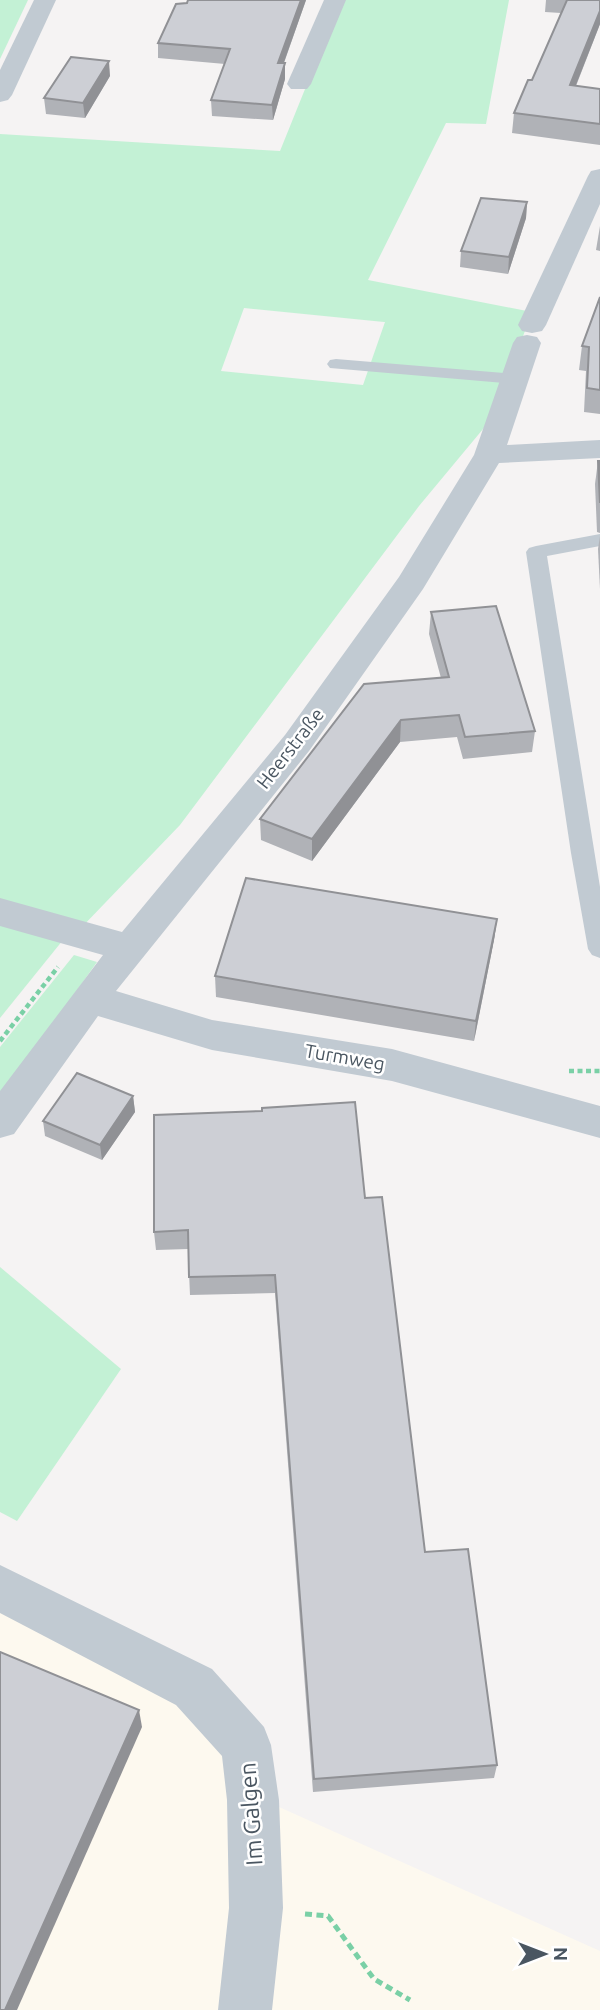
<svg xmlns="http://www.w3.org/2000/svg" width="600" height="2010" font-family="Ubuntu,sans-serif">
<rect width="100%" height="100%" fill="#f5f3f3"/>
<path fill="#fdf9ef" d="M0,1595L213,1700L259,1798L600,1951V2010H0Z"/>
<g fill="#c3f1d5" fill-rule="evenodd">
<path d="M0,0H28L0,59Z"/>
<path d="M341,0H509L486,124L446,123L368,280L532,312L493,417L419,506L180,825L80,929L0,907V134L280,151ZM244,308L384,322H385L363,385L221,371Z"/>
<path d="M0,918L67,935L0,1018Z"/>
<path d="M74,955L97,962L0,1099V1047Z"/>
<path d="M0,1267L121,1369L17,1521L0,1512Z"/>
</g>
<g fill="none" stroke-linecap="round" stroke-linejoin="round">
<g stroke="#7ad0a6" stroke-width="4.5" stroke-dasharray="5 3.5" stroke-linecap="butt">
<path d="M0,1041L58,967"/>
<path d="M569,1071H600"/>
</g>
<path stroke="#7ad0a6" stroke-width="5" stroke-dasharray="7 4.5" stroke-linecap="butt" d="M305,1914L328,1916L374,1979L410,2000"/>
<g fill="#c1cad2" fill-rule="evenodd">
<path d="M336,359L515,374L524,379L515,384L330,368L327,364L330,360Z"/>
<path d="M600,534V546L547,556L600,887V958L592,955L588,949L571,853L526,552L529,548L536,546Z"/>
</g>
<g fill="#c1cad2" fill-rule="evenodd">
<path d="M34,0H56L12,95L8,100L0,102V70Z"/>
<path d="M324,0H346L311,84L307,89H291L287,84Z"/>
<path d="M600,169V204L546,325L542,331L532,333L522,331L518,325L588,176L591,171Z"/>
<path d="M527,335L537,337L541,343L507,445L600,440V458L499,463L423,589L309,751L116,991L212,1020L392,1049L600,1106V1138L392,1081L212,1050L98,1016L14,1134L0,1138V1091L103,955L0,926V898L122,932L285,735L399,577L474,455L513,343L517,337Z"/>
<path d="M0,1565L212,1669L264,1727L271,1745L279,1800L283,1908L272,2010H218L229,1908L227,1800L222,1756L176,1705L0,1613Z"/>
</g>
</g>
<g fill="#b0b2b7">
<path d="M188,0H306L284,63L285,79L273,120L212,116L211,100L225,64L158,58V43Z"/>
<path d="M546,0H600V24L576,86L600,89V145L512,133L514,113L532,80L561,13L545,12Z"/>
<path d="M110,76L85,118L46,114L44,98Z"/>
<path d="M527,202L526,218L508,274L460,267L461,251Z"/>
<path d="M600,226V251L596,250Z"/>
<path d="M600,297V414L584,412L586,371L579,370L582,346Z"/>
<path d="M598,461H600V533L597,532L595,484Z"/>
<path d="M600,536V589L598,549Z"/>
<path d="M431,612L535,731L532,752L463,759L457,737L400,742L312,861L261,840L260,819L441,678L429,634Z"/>
<path d="M497,919L494,940L474,1041L216,997L215,976Z"/>
<path d="M133,1096L135,1112L102,1160L45,1136L43,1121Z"/>
<path d="M365,1198L425,1552L497,1765L494,1778L313,1792L275,1293L190,1295L188,1249L156,1250L154,1232Z"/>
</g>
<g fill="#909195">
<path d="M301,0H306L278,79V63Z"/>
<path d="M600,11V24L568,105L570,85Z"/>
<path d="M109,61L110,76L85,118L83,103Z"/>
<path d="M285,63V79L273,120L272,105Z"/>
<path d="M527,202L526,218L508,274L509,257Z"/>
<path d="M401,720L400,742L312,861V839Z"/>
<path d="M497,919L494,940L474,1041L476,1021Z"/>
<path d="M133,1096L135,1112L102,1160L100,1145Z"/>
<path d="M139,1710L142,1727L17,2010H5Z"/>
</g>
<g fill="#cdcfd5" stroke="#909195" stroke-width="2">
<path d="M188,0H301L278,63H285L272,105L211,100L230,49L158,43L176,4L187,3Z"/>
<path d="M567,0H600V11L570,85L600,89V124L514,113L528,80H532Z"/>
<path d="M71,57L109,61L83,103L44,98Z"/>
<path d="M481,198L527,202L509,257L461,251Z"/>
<path d="M600,297V390L587,388L589,347L582,346Z"/>
<path d="M598,461H600V503Z"/>
<path d="M496,606L535,731L465,737L459,715L401,720L312,839L260,819L364,684L449,677L431,612Z"/>
<path d="M246,878L497,919L476,1021L215,976Z"/>
<path d="M77,1073L133,1096L100,1145L43,1121Z"/>
<path d="M355,1102L365,1198L382,1197L425,1552L468,1549L497,1765L314,1779L275,1275L189,1277L188,1230L154,1232V1115L262,1111V1108Z"/>
<path d="M0,1652L139,1710L5,2010H0Z"/>
</g>
<g text-anchor="middle" stroke-width="5" stroke-linejoin="round" paint-order="stroke">
<g font-size="19" fill="#4a5661" stroke="#fff">
<text transform="translate(290 748) rotate(-52)" y="7">Heerstraße</text>
<text transform="translate(345 1057) rotate(10)" y="7">Turmweg</text>
</g>
<g font-size="23" fill="#4a5661" stroke="#fff">
<text transform="translate(251 1814) rotate(-94)" y="8">Im Galgen</text>
</g>
</g>
<g transform="translate(544 1954) rotate(90)" stroke="#ffffff" stroke-width="5" paint-order="stroke">
<path d="M0-5L12 26L0 18L-12 26Z" fill="#4a5661"/>
<text y="-10" font-size="19" font-weight="bold" text-anchor="middle" fill="#4a5661">N</text>
</g>
</svg>
